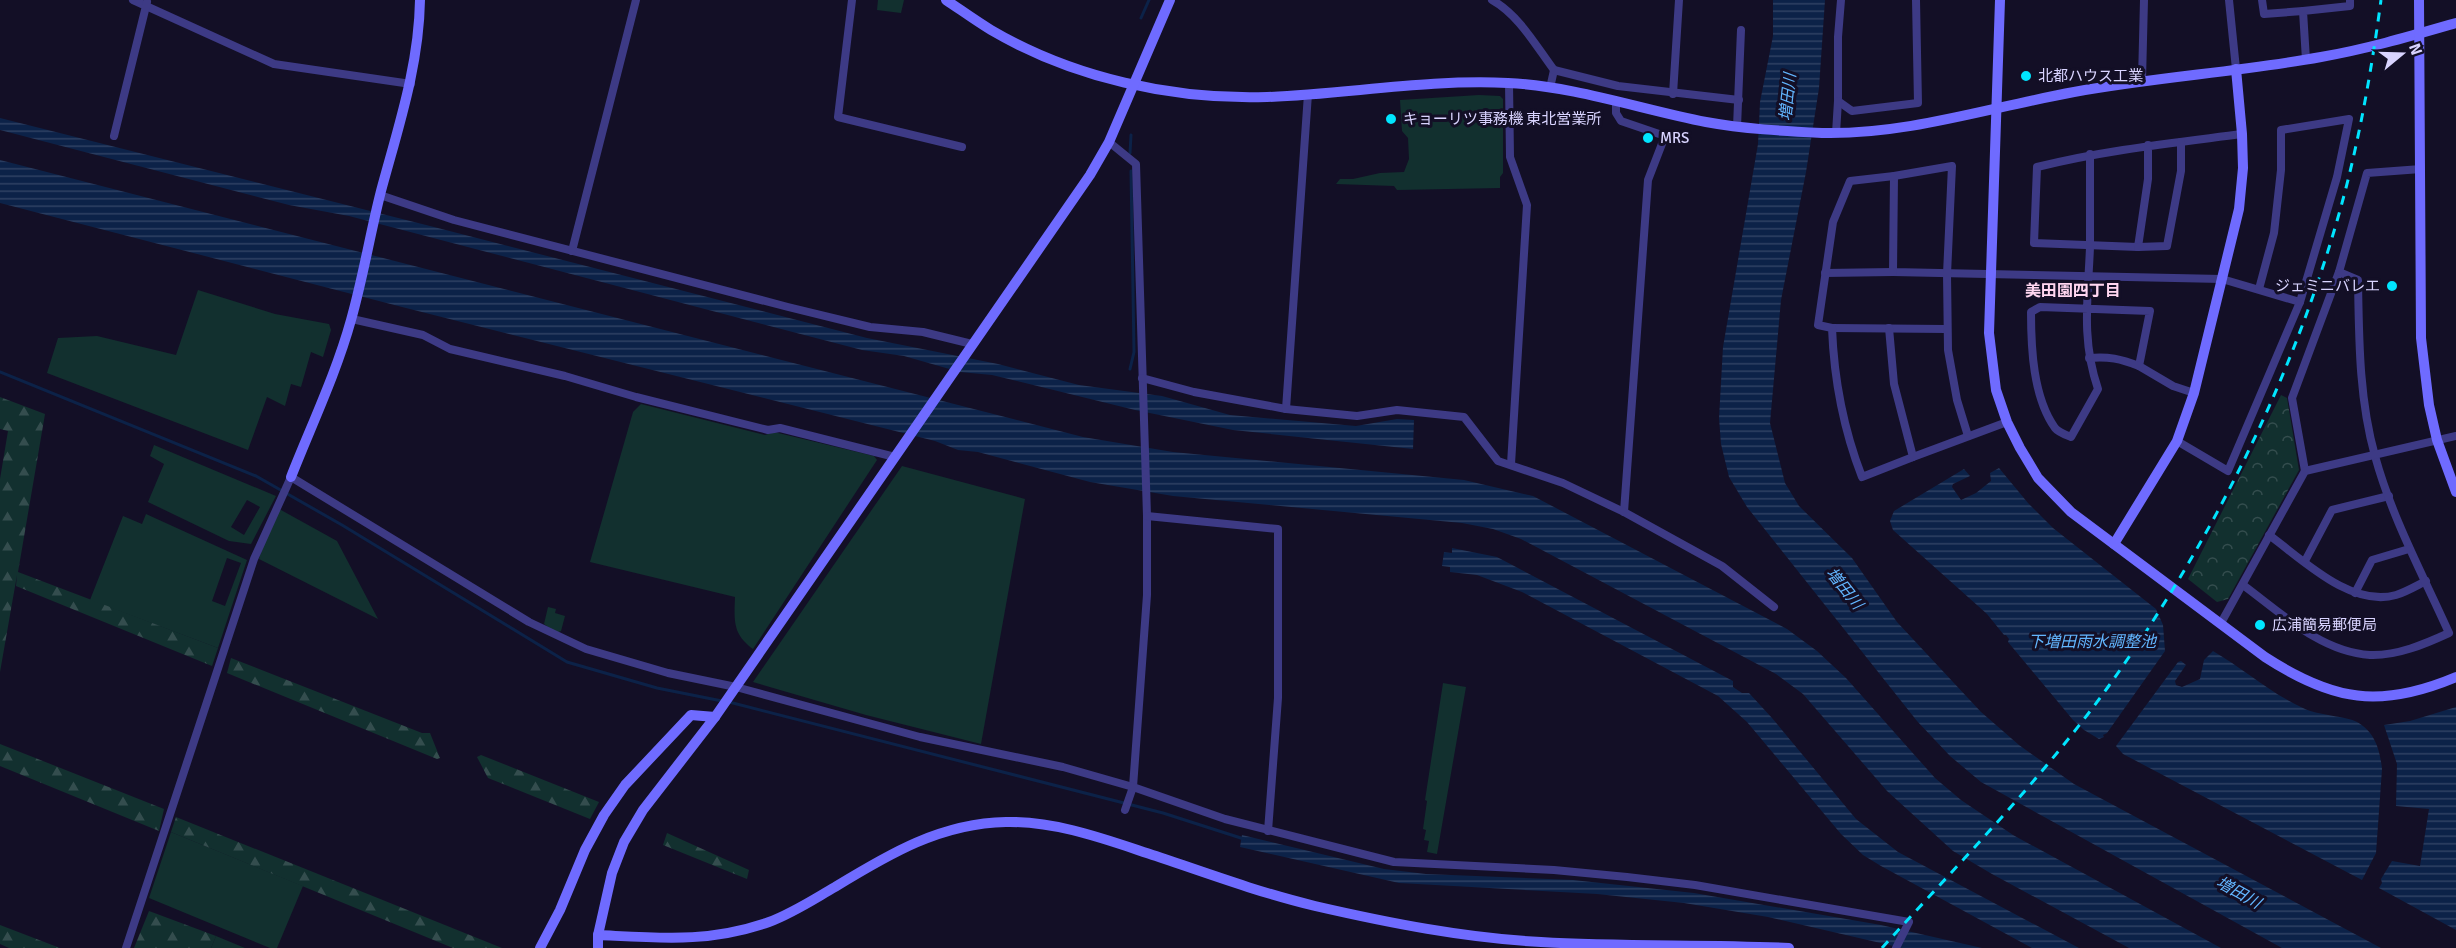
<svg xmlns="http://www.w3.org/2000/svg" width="2456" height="948" font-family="Signika,'Noto Sans JP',sans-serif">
<defs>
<pattern id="forest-firs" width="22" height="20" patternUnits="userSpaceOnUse" patternTransform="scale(1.5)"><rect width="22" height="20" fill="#12302f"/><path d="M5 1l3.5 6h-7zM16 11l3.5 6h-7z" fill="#344d4e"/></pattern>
<pattern id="park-crowns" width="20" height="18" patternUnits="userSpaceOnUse" patternTransform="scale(1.5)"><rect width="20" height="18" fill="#12302f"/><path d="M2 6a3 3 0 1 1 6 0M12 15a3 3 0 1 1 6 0" fill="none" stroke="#344d4e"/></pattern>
<pattern id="water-rules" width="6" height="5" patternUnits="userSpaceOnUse" patternTransform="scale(1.5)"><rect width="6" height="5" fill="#0c2248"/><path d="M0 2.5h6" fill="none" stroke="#2f4163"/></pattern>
</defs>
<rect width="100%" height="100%" fill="#130f26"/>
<g fill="#12302f" fill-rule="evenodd">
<path d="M878,0H904L901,13L877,10Z"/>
<path d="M1479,95L1500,96L1503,99V173L1500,177V188L1397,190L1394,186L1336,184L1340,179H1353L1380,173L1404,172L1409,159L1408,138L1402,131L1400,100Z"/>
<path d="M198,290L275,314L329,324L331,330L323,357L311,352L301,387L291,384L285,406L267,397L248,450L47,373L58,338L97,336L176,355Z"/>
<path d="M641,404L765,435L774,432L874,456L877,460L753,649C733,634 734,622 735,597L590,562L633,412Z"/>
<path d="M154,445L276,496L251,544L229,541L148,502L164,464L150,456ZM247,500L260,507L244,535L231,527Z"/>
<path d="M902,466L1025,499L981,744L866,715L753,682Z"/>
<path d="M281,510L337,541L378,619L259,559L262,548L278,511Z"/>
<path d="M146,514L247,560L218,648L90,600L123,516L142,524ZM227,558L241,563L225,606L212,601Z"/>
<path d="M548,607L556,609L555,613L565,616L561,631L556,633L544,624Z"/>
<path d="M1443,683L1466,687L1437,854L1427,852L1429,841L1424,840L1426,830L1423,829L1427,801L1425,800Z"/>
<path d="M171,832L303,886L277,948H270L149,898Z"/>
<path d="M216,936L245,948H211Z"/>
</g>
<g fill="url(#forest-firs)">
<path d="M0,397L45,414L18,572L218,648L212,666L16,586L17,575L0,672V479L8,431L0,429Z"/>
<path d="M231,658L422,733H430L440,758L437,759L227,673Z"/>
<path d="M0,744L164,809L159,831L0,766Z"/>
<path d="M481,755L599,802L590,819L488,778L477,757Z"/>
<path d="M176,817L502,948H453L171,832Z"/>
<path d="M667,833L749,870L747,879L663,845Z"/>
<path d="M149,911L216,936L211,948H134Z"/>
<path d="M0,925L60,948H9L0,944Z"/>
</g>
<path fill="url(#park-crowns)" d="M2281,395L2287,398L2299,470L2228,599L2217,602L2188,579Z"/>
<g fill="url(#water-rules)">
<path d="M1773,0H1825L1819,88L1806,172L1781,300L1770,423L1785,483L1799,506L1852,558L1897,622L1981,712L2019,745L2074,784L2381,948H2282L1981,782L1950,756L1917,721L1747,507L1729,477L1721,444L1719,418L1723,347L1758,144L1760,102L1773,36Z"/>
<path d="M0,118L434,227L867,338L998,364L1079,385L1162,396L1230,415L1356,426L1397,419L1414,420L1413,449L1233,430L1135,410L992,375L960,372L904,356L862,350L349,216L289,205L0,130Z"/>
<path d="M0,160L1083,437L1173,452L1464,480L1533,496L1787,629L1817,651L1846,678L1935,778L1961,800L2013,835L2221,948H2129L1992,874L1953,851L1887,791L1803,694L1776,674L1521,539L1493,529L1462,523L1173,496L1090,482L978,452L958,450L935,441L406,308L0,203Z"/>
<path d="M1999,468L2028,503L2053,528L2156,609L2163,625L2165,651L2107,733L2103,735L2104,737L2099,739L2084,730L2073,720L2008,642L2009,639L2006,635H2004L1987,614L1893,530L1890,521L1894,511L1964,469L1970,476L1953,484L1952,487L1961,500L1976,493L1991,481L1990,473Z"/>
<path d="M1452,548L1497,557L1733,681V687L1742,693H1749L1772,718L1856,819L1898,852L2079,948H2032L1881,866L1863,855L1841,834L1747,722L1718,696L1522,592L1477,575L1450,572V567L1442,566L1444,552L1452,553Z"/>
<path d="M2213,651C2244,669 2270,693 2303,708C2319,716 2347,716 2357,722C2375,732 2380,750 2382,769L2376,853L2362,880L2123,754L2116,746L2178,662L2181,661L2186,665L2175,681L2176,685L2182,687L2200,679L2204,660Z"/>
<path d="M2456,707V930L2379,888L2382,883L2381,879L2392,861L2420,866L2429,809L2396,806L2397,764L2384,725L2410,721Z"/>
<path d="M1242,835L1384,869L1426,874L1573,880L1694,893L1881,925L1982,948H1902L1768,917L1684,903L1597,894L1399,883L1240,847Z"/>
</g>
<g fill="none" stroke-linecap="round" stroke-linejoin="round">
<g stroke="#0c2248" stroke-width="3">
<path d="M1141,18L1149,0"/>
<path d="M1130,153L1131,135"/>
<path d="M1130,369L1134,352L1131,171"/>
<path d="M0,372L256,476L342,525L567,662L657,688L722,701"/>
<path d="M729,702L1163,813L1244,839"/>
</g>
<g stroke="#3d3a85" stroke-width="8">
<path d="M133,0L274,64L411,84"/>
<path d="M852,0L838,117L962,147"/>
<path d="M1492,0C1519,15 1536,46 1554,70L1550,88"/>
<path d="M1841,0L1838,37V101L1852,111L1918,103L1916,0"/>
<path d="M2229,0L2236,69"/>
<path d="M2262,0L2264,14L2303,11"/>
<path d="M2306,60L2303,11L2350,6V0"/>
<path d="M1554,70L1618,86L1739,100"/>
<path d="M2142,80L2144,0"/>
<path d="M1509,83L1510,157L1527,205L1511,464"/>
<path d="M1673,94L1679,0"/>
<path d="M1616,102V113L1621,121L1665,136L1648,180L1624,512"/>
<path d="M1737,127L1741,30"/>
<path d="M1836,133L1838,101"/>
<path d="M114,136L147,2"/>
<path d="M1109,142L1136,164L1147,516V595L1133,787L1125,810"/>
<path d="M2148,145V179L2138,247L2034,243L2037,167C2105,150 2173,143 2242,134"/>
<path d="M2090,154C2090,185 2090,216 2090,247C2088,298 2081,339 2098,389L2071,437C2066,435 2058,432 2055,428C2033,397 2031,348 2031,312L2040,307L2150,311L2139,366L2173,386L2194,393"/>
<path d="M1894,176L1893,272L2222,279L2300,302"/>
<path d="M380,195L454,220L788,307L870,327L923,332L972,344"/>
<path d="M2138,247L2167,246L2181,171V142"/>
<path d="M572,251L636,0"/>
<path d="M1825,273L1893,272"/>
<path d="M352,319L423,335L450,349L565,376L636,397L768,430L780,428L895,457"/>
<path d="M1832,328L1946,329"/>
<path d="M1889,328L1894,384L1913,457L1862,477C1843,428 1834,380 1832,328L1818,325L1833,222L1850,181L1894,176L1952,166L1947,274L1948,350L1957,400L1968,436"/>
<path d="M2089,358C2108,356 2121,359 2139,366"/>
<path d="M1142,378L1194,392L1286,409L1357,416L1397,410L1464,417L1498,461L1563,483L1624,512L1722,566L1774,607"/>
<path d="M1286,409L1308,94"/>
<path d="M2177,441L2228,471L2300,302L2337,177L2349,119L2281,130V170L2274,233L2259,289"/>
<path d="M1913,457L2007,422"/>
<path d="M2305,471L2292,398L2339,272L2367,173L2421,169"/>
<path d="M1147,516L1278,529V698L1268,831"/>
<path d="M2269,535C2302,559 2351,608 2396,595C2406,592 2416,586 2426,581"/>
<path d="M2305,561L2332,510L2389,496"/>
<path d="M2243,585C2281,613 2321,652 2370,655C2397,656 2425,644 2449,633C2423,575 2392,518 2375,456C2359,399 2359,339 2358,280L2339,272"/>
<path d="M2355,593L2372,560L2409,549"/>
<path d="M2221,623L2305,471L2456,436"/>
<path d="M126,948L254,559L291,477L529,622L586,649L668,673L736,687L920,737L1063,767L1133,787L1225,819L1394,862L1554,870L1627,877L1695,885L1909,922L1896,948"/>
</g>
<g stroke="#6f6bff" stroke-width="10">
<path d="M946,0C961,10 976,21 991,30C1073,78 1173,100 1267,97C1347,94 1428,79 1508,83C1574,86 1640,109 1706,122C1744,129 1783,131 1822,133C1907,135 1991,107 2074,92C2156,77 2239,72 2321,57C2367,49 2411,36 2456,23"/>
<path d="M2000,0L1989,333L1996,390L2007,422L2020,448L2038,478L2071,512L2265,657C2333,701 2380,709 2456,677"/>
<path d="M2419,0L2421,338L2429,405L2437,440L2456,492"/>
<path d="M291,477C311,426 336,374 351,320C363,278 370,234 381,191C398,128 419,66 420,0"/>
<path d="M2114,544L2177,441L2194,393L2239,209L2243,168L2242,134L2236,69"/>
<path d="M598,935C661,938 709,943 769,922C793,913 814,899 835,887C889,854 941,823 1006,822C1058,821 1107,840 1156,856C1209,874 1261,893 1315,906C1389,923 1465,938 1541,942C1624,947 1706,944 1789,948"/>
<path d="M540,948L560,910L585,850L604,815L625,785L691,715L715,717"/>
<path d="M598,948V935L612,873L624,842L643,810L715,717L1090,175L1109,142L1170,0"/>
</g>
<path stroke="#00e5ff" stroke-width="3" stroke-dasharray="9 8" stroke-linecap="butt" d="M1882,948C1959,863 2041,780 2108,687C2209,546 2289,387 2337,221C2358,148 2371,74 2381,0"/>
</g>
<g fill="#00e5ff" stroke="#130f26" stroke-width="2">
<circle cx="2026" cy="76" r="6"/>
<circle cx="1391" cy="119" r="6"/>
<circle cx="1648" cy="138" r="6"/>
<circle cx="2392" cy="286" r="6"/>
<circle cx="2260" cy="625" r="6"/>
</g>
<g text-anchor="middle" stroke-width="6" stroke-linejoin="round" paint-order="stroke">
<g font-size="15" fill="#d9d4ff" stroke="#130f26" text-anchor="start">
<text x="2038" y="81">北都ハウス工業</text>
<text x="1403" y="124">キョーリツ事務機 東北営業所</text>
<text x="1660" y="143">MRS</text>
<text x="2380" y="291" text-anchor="end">ジェミニバレエ</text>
<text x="2272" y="630">広浦簡易郵便局</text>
</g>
<g font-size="16" font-style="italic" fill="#62b6ff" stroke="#130f26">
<text transform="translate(1787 97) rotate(-84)" y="6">増田川</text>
<text transform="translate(1845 588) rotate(51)" y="6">増田川</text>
<text x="2092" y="647">下増田雨水調整池</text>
<text transform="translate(2239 892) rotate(29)" y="6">増田川</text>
</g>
<g font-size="16" font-weight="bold" fill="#ffd6f0" stroke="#130f26">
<text x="2073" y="296">美田園四丁目</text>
</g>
</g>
<g transform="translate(2402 54) rotate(71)" stroke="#130f26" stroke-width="4.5" paint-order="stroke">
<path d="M0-4.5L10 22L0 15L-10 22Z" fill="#d9d4ff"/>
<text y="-9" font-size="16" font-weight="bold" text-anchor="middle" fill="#d9d4ff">N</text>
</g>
</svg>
